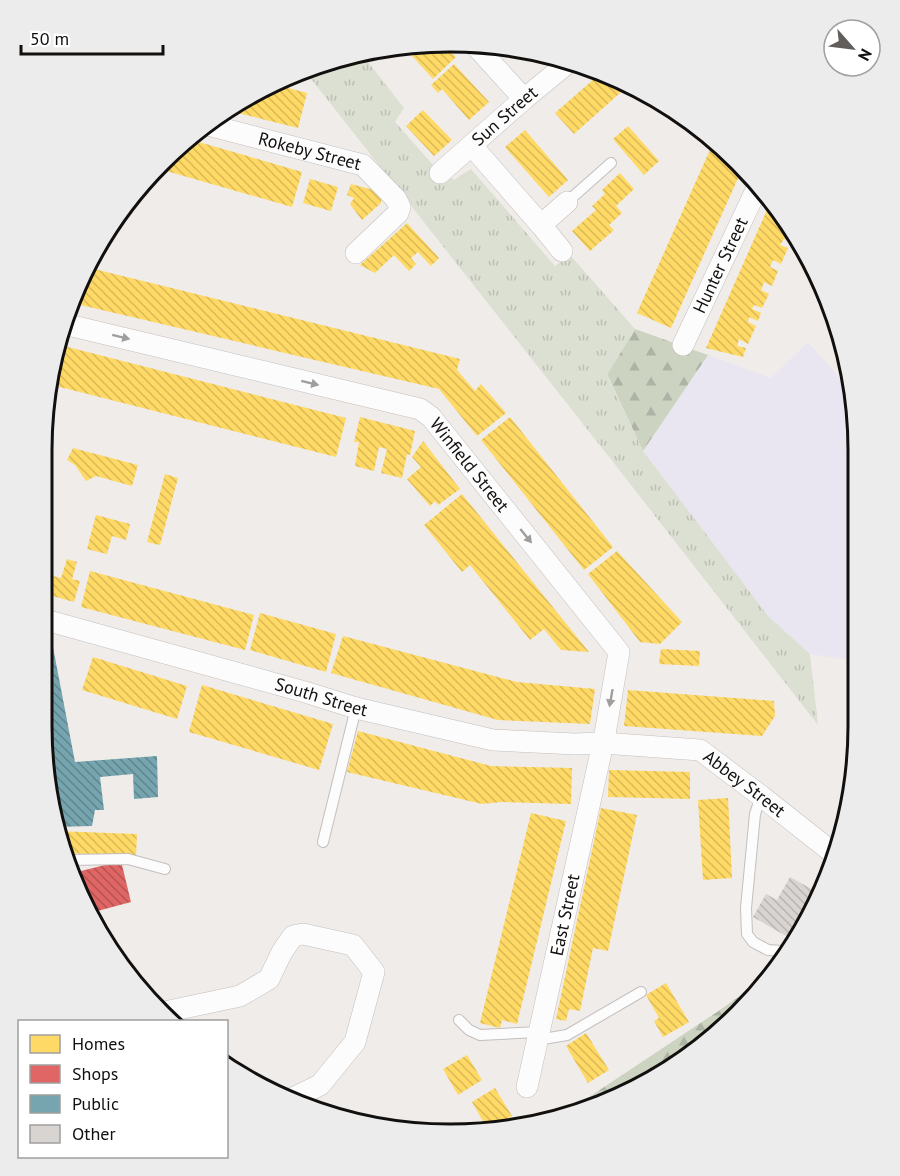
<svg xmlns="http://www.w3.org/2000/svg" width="900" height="1176" font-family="'PT Sans',sans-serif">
<defs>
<pattern id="forest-firs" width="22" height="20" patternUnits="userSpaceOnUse" patternTransform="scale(1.5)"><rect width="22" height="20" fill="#ccd3c1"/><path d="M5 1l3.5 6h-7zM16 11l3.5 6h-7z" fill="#aeb4a5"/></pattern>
<pattern id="park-tufts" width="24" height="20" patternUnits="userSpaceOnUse" patternTransform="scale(1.5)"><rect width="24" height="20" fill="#dce0d2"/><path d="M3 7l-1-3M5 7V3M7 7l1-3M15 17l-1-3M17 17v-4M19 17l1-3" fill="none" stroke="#bcbfb3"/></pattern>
<pattern id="homes-back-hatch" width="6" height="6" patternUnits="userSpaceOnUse" patternTransform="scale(1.5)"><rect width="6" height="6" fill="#ffd966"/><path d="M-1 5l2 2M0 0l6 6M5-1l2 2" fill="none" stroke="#dab957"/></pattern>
<pattern id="shops-back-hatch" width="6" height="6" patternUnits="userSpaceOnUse" patternTransform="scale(1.5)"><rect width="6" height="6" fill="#e06666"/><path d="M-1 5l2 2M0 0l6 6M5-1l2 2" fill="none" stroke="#b45352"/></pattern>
<pattern id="public-back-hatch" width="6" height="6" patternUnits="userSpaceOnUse" patternTransform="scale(1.5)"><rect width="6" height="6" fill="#76a5af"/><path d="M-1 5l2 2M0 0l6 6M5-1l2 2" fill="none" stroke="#5f858d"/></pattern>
<pattern id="building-back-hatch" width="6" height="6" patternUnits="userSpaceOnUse" patternTransform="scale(1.5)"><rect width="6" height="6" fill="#d7d4d2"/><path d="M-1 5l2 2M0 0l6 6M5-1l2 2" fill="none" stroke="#b8b5b3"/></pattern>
</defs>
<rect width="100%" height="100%" fill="#f0ece9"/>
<path fill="#eae6f1" d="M808,342L853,393L855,397L854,661L810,654L769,617L643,451L708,355L771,378Z"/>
<g fill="url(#forest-firs)">
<path d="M635,329L708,355L643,451L607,374Z"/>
<path d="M768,976L739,1014L677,1065L581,1112L559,1117L717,1012Z"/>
</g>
<path fill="url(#park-tufts)" d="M361,53L404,108L395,122L434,166L454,180L471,169L555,266L570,255L635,329L607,375L643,451L769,617L810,654L818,725L613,462L304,70Z"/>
<g fill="url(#homes-back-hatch)">
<path d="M443,43L456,57L433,79L404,47Z"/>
<path d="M518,49L529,50L539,53L530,61Z"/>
<path d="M454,64L489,102L469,120L442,89L438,93L431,85Z"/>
<path d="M602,72L629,85L574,134L555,113Z"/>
<path d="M273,84L307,93L298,128L226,110Z"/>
<path d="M423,110L452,140L434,156L406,126Z"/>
<path d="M628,126L659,161L644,175L613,139Z"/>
<path d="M525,130L568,180L549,197L505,147Z"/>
<path d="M192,140L302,172L292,207L163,170L165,166Z"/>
<path d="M714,141L738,161L743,167L671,328L637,313Z"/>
<path d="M620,173L634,189L616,206L622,213L609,225L614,230L590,251L572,231L596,210L592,206L605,194L602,190Z"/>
<path d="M310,179L338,187L331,211L303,203Z"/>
<path d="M351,184L381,192V203L362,220L350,204L354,198L347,195Z"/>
<path d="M771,201L789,223L794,233L791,241L784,239L780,245L788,248L781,264L773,260L770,267L778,271L772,286L764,282L761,290L769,294L762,308L754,305L752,309L761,313L758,321L749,317L748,322L756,326L748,344L739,339L737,346L746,348L743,357L706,348Z"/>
<path d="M407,223L439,258L431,266L418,252L411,258L416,264L409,271L394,255L375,273L360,265Z"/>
<path d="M86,267L460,359L457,370L475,391L481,384L506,413L477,436L439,389L72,303Z"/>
<path d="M56,344L346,418L336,457L56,386L52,366Z"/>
<path d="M360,417L415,431L410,455L407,454L402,478L381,473L387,449L379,447L374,471L355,466L359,442H354Z"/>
<path d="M510,417L613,547L584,570L481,440Z"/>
<path d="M423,441L460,489L438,505L435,501L430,506L407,479L421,467L412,457Z"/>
<path d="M73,448L138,465L132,486L96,476L86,481L75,465L67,460Z"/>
<path d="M165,474L178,478L160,545L147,542Z"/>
<path d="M462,494L589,652L561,650L544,629L530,640L470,565L462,572L424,525Z"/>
<path d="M96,515L130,524L126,540L112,536L107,554L87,549Z"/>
<path d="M617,551L682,622L660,644L640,642L588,574Z"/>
<path d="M67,559L77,562L72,579L80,581L74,602L42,593V573L61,578Z"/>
<path d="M90,571L254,615L245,650L81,607Z"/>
<path d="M260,613L336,634L326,672L250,650Z"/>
<path d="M343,636L517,682L595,689L590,724L498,720L331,673Z"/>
<path d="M661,649L700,651L699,666L659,664Z"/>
<path d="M93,657L187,686L177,719L82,690Z"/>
<path d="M202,685L333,724L319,770L189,732Z"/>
<path d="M628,690L774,701L775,716L762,736L624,726Z"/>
<path d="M358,731L491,766L572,768L571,804L502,802L482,804L347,772Z"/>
<path d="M609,770L690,772V799L608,797Z"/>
<path d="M728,798L732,878L703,880L698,800Z"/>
<path d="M601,808L637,815L608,951L593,948L580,1011L569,1009L566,1021L556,1019Z"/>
<path d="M531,813L566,821L517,1024L502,1020L500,1028L480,1023Z"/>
<path d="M56,831L137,834L136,856L65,853Z"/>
<path d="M666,983L689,1022L663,1037L654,1021L659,1018L646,995Z"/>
<path d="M586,1033L609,1070L588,1083L566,1046Z"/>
<path d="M467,1055L482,1080L458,1095L443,1069Z"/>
<path d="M495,1088L512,1116L488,1130L472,1102Z"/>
</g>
<path fill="url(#shops-back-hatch)" d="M121,861L131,902L90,913L73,873Z"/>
<path fill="url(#public-back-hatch)" d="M42,640L52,642L75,762L157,756L158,797L134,799L133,774L100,777L104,810H95L92,826L55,827L42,726Z"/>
<path fill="url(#building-back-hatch)" d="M790,877L815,891L788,937L753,917L766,894L777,900Z"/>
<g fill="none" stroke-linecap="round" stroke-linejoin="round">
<g stroke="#c2bfbd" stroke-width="12">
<g id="service">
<path d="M567,202L611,163"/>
<path d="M761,796L755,814L746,908L747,934L753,942L768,950L782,951L791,946"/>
<path d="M323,842L356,708"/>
<path d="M68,860L128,859L165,869"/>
<path d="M459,1020L469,1030L480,1035L539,1032"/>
<path d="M537,1040L567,1035L641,992"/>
</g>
</g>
<g stroke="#c2bfbd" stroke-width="22">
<g id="minor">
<path d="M475,45L524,99"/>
<path id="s1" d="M208,125L363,165L396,199L400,207L398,213L356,253"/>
<path d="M472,146L541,225L562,251"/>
<path id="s2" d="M440,173L524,99L569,62"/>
<path d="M541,225L567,202"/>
<path id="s3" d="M64,324L420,409L431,417L619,652L605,734L527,1087"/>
<path id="s4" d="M683,345L758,186"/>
<path id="s5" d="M42,619L305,692L356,708L493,740L575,744L603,743L700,750L761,796L837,856"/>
<path d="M160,1013L240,996L269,979L282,952L293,936L303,934L353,945L374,972L355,1042L320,1085L291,1099"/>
</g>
</g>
<use href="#service" stroke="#fdfcfc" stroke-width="10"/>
<use href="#minor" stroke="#fdfcfc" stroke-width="21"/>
</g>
<defs><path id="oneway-solid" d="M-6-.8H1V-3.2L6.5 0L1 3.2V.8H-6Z" transform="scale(1.5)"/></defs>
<g fill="#9f9e9d">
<use href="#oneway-solid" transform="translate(121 337) rotate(14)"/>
<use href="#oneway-solid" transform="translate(310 383) rotate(14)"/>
<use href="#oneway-solid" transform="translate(526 536) rotate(51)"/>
<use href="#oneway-solid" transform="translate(611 698) rotate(100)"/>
</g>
<g text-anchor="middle" stroke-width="6" stroke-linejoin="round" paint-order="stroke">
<g font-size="18" fill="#12100e" stroke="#fff">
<text dy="6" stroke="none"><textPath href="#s2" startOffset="86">Sun Street</textPath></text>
<text dy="6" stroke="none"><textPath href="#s1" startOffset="105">Rokeby Street</textPath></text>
<text dy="6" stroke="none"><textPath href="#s4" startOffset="88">Hunter Street</textPath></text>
<text dy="6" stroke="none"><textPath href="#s3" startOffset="441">Winfield Street</textPath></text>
<text dy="6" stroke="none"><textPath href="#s5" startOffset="290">South Street</textPath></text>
<text dy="6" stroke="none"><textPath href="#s5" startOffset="730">Abbey Street</textPath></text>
<text transform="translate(565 915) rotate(-78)" y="6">East Street</text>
</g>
</g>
<path d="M0 0H900V1176H0ZM450 52H450A398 398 0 0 1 848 450V726A398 398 0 0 1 450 1124H450A398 398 0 0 1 52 726V450A398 398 0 0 1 450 52Z" fill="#ececec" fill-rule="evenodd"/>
<path fill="none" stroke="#12100e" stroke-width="3" d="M450 52H450A398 398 0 0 1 848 450V726A398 398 0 0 1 450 1124H450A398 398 0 0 1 52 726V450A398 398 0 0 1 450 52Z"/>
<rect x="18" y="1020" width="210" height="138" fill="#ffffff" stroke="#a09f9f" stroke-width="1.5"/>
<rect x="30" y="1035" width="30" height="18" fill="#ffd966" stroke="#a09f9f" stroke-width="1.5"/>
<text x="72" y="1050" font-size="18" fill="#12100e">Homes</text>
<rect x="30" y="1065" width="30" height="18" fill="#e06666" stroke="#a09f9f" stroke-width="1.5"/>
<text x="72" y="1080" font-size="18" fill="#12100e">Shops</text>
<rect x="30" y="1095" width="30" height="18" fill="#76a5af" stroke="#a09f9f" stroke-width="1.5"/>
<text x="72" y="1110" font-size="18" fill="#12100e">Public</text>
<rect x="30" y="1125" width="30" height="18" fill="#d7d4d2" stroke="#a09f9f" stroke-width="1.5"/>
<text x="72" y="1140" font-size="18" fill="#12100e">Other</text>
<g transform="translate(852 48) rotate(118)"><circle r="28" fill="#ffffff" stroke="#a09f9f" stroke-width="1.5"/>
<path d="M0-4.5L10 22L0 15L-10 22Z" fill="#605d5b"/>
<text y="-9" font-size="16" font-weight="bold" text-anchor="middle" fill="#12100e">N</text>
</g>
<path d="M21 45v9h142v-9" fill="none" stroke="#12100e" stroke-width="3"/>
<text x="30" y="45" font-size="18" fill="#12100e" stroke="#ffffff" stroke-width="4.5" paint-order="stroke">50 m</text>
</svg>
